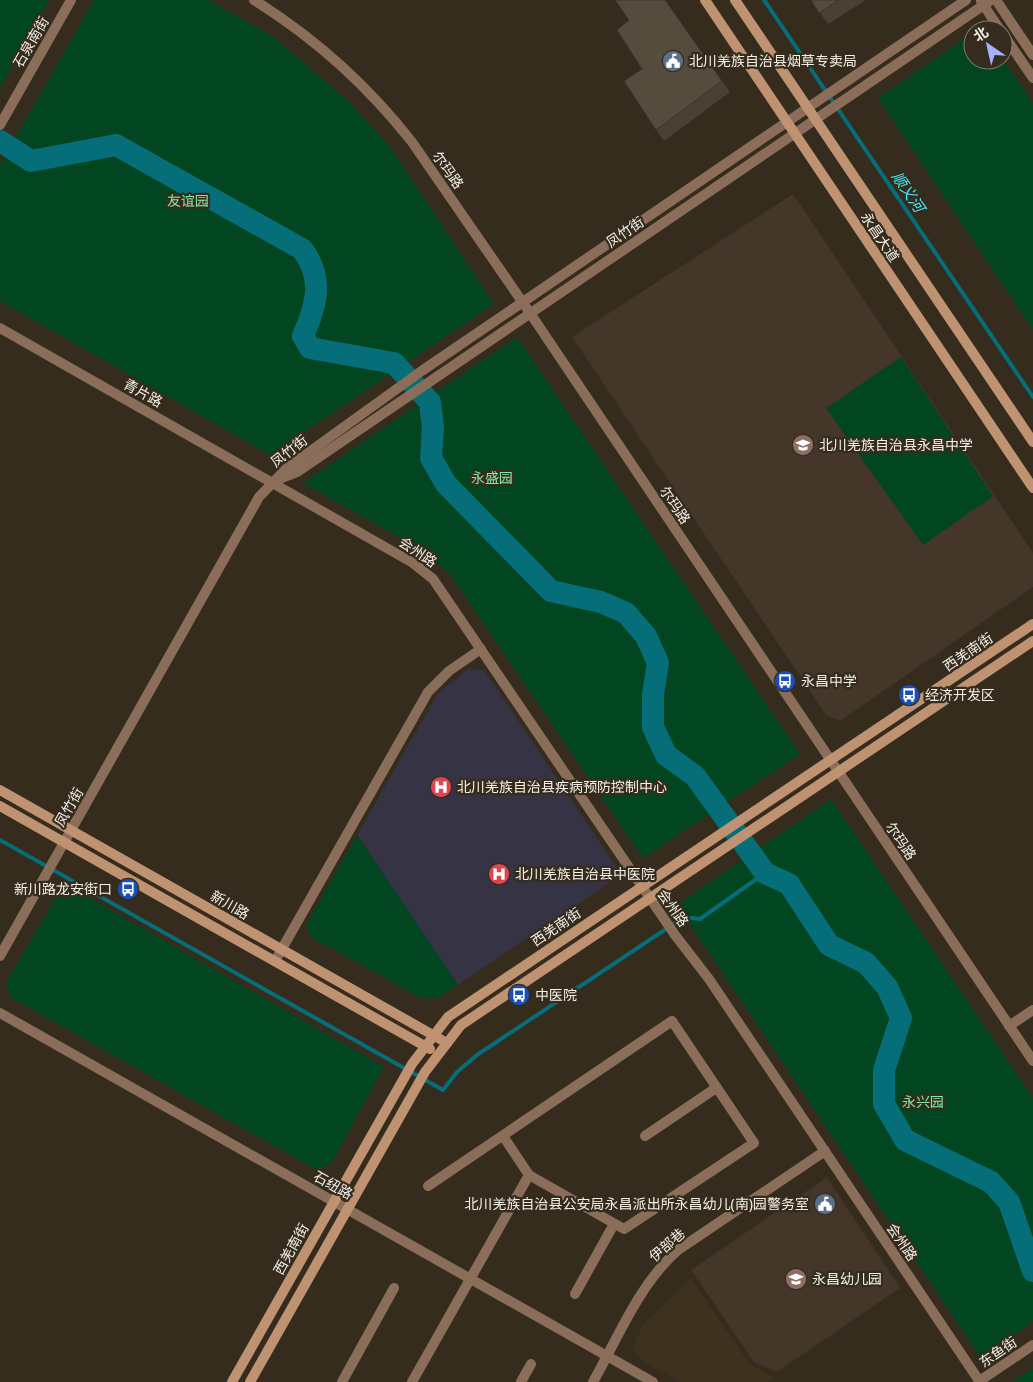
<svg xmlns="http://www.w3.org/2000/svg" width="1033" height="1382" font-family="'Noto Sans','Noto Sans SC',sans-serif">
<rect width="100%" height="100%" fill="#352c1e"/>
<path fill="#3e321e" d="M691,1278L750,1365L773,1377L768,1382H681L646,1363L633,1350L642,1325Z"/>
<g fill="#443628">
<path d="M793,194L1033,553V587L840,721L826,715L572,337Z"/>
<path d="M827,1177L900,1288L777,1372L754,1362L691,1270Z"/>
</g>
<path fill="#353344" d="M469,668L485,671L617,868L615,879L458,985L357,835L438,693Z"/>
<g fill="#014621">
<path d="M0,0H49L0,88Z"/>
<path d="M94,0H208L272,36L348,101L390,147L494,304L270,455L0,301V165Z"/>
<path d="M973,35V60L1003,59L1033,103V330L878,98L968,36Z"/>
<path d="M517,337L800,754L643,858L450,574L425,552L303,483Z"/>
<path d="M901,357L993,496L923,545L826,408Z"/>
<path d="M831,799L1033,1098V1322L981,1358L677,905Z"/>
<path d="M357,835L458,985L438,998H421L311,937L306,925Z"/>
<path d="M64,883L384,1067L331,1164L315,1169L10,997L6,983Z"/>
<path d="M1033,1368V1382H1012Z"/>
</g>
<g fill="none" stroke-linecap="round" stroke-linejoin="round">
<g stroke="#056e78" stroke-width="4">
<path d="M764,0L1033,397"/>
<path d="M0,840L443,1090L457,1072L477,1055L684,917L700,919L765,873"/>
</g>
<path stroke="#056e78" stroke-width="22" d="M0,141L31,161L116,145L302,249C324,278 317,304 303,336L310,348L394,363L430,402L433,428L431,458L446,484L551,591L601,602L626,613L646,636L658,663L653,694V727L666,755L695,776L765,873L789,884L829,945L866,963L887,987L901,1018L884,1070V1104L905,1140L991,1182L1009,1202L1033,1271"/>
<g stroke="#8b6e5a" stroke-width="10">
<path d="M0,1013L653,1382"/>
<path d="M1009,1026L1033,1010"/>
<path d="M645,1136L716,1088"/>
<path d="M428,1186L672,1021L754,1143L624,1229L529,1175L503,1136"/>
<path d="M575,1294L614,1224"/>
<path d="M342,1382L394,1288"/>
<path d="M412,1382L529,1175"/>
<path d="M521,1382L531,1364"/>
<path d="M593,1382C618,1338 639,1284 678,1250L825,1151"/>
<path d="M978,1382L1033,1345"/>
</g>
<g stroke="#8b6e5a" stroke-width="10">
<path d="M254,0C315,38 368,86 412,142L530,313L1033,1061"/>
<path d="M996,0L1033,55"/>
<path d="M981,1L1000,30"/>
<path d="M1003,34L1033,78"/>
<path d="M0,125L71,0"/>
<path d="M0,328L413,563L433,579L675,935L709,979L980,1382"/>
<path d="M279,479L297,472L991,0"/>
<path d="M0,956L259,497L287,468L423,370L966,0"/>
<path d="M275,961L428,692L449,671L481,649"/>
</g>
<g stroke="#bf9272" stroke-width="10">
<path d="M705,0L1033,488"/>
<path d="M735,0L1033,442"/>
<path d="M0,790L447,1043"/>
<path d="M0,806L430,1049"/>
<path d="M232,1382L412,1064L448,1017L1033,624"/>
<path d="M250,1382L425,1072L461,1025L1033,641"/>
</g>
</g>
<g fill="#494134">
<path d="M665,0L730,92L664,141L656,130L642,69Z"/>
<path d="M811,0H866L828,24Z"/>
</g>
<g fill="#554c3d" stroke="#3c352b">
<path d="M615,0H665L722,81L656,130L624,81L642,69L617,30L629,20Z"/>
<path d="M811,0H839L819,13Z"/>
</g>
<defs>
<g id="civic-disc" transform="scale(1.125)"><circle r="9.5" fill="#5c6f8a" stroke="#352c1e"/><path d="M-.6-6.5H3V-4.5H.6V-3L4-1V1h2V6H-6V1h2V-1L-.6-3ZM-1.2 2.5V6h2.4V2.5Z" fill="#fff"/></g>
<g id="school-disc" transform="scale(1.125)"><circle r="9.5" fill="#8d6e63" stroke="#352c1e"/><path d="M0-5L7-2L0 1L-7-2ZM-4 1L0 2.5L4 1V4Q0 6-4 4Z" fill="#fff"/></g>
<g id="bus-disc" transform="scale(1.125)"><circle r="9.5" fill="#1a4fb4" stroke="#352c1e"/><path d="M-5-6H5V4H4V6H2V4H-2V6H-4V4H-5ZM-3.5-4V0h7V-4ZM-3.5 1.2v1.5H-2V1.2ZM2 1.2v1.5H3.5V1.2Z" fill="#fff"/></g>
<g id="hospital-disc" transform="scale(1.125)"><circle r="9.5" fill="#e0444e" stroke="#352c1e"/><path d="M-5-5h3v3.5h4V-5h3V5h-3V1.5h-4V5h-3Z" fill="#fff"/></g>
</defs>
<g fill-rule="evenodd">
<use href="#civic-disc" x="673" y="61"/>
<use href="#school-disc" x="803" y="445"/>
<use href="#bus-disc" x="785" y="681"/>
<use href="#bus-disc" x="909" y="695"/>
<use href="#hospital-disc" x="441" y="787"/>
<use href="#hospital-disc" x="499" y="874"/>
<use href="#bus-disc" x="128" y="889"/>
<use href="#bus-disc" x="519" y="995"/>
<use href="#civic-disc" x="825" y="1204"/>
<use href="#school-disc" x="796" y="1279"/>
</g>
<g text-anchor="middle" stroke-width="4.5" stroke-linejoin="round" paint-order="stroke">
<g font-size="14" fill="#f5f0e7" stroke="#352c1e">
<text transform="translate(31 42) rotate(-60)" y="5">石泉南街</text>
<text transform="translate(448 170) rotate(55)" y="5">尔玛路</text>
<text transform="translate(625 232) rotate(-34)" y="5">凤竹街</text>
<text transform="translate(880 237) rotate(56)" y="5">永昌大道</text>
<text transform="translate(143 393) rotate(29)" y="5">青片路</text>
<text transform="translate(289 451) rotate(-38)" y="5">凤竹街</text>
<text transform="translate(675 505) rotate(56)" y="5">尔玛路</text>
<text transform="translate(418 552) rotate(34)" y="5">会州路</text>
<text transform="translate(968 652) rotate(-34)" y="5">西羌南街</text>
<text transform="translate(69 807) rotate(-60)" y="5">凤竹街</text>
<text transform="translate(901 841) rotate(56)" y="5">尔玛路</text>
<text transform="translate(230 905) rotate(30)" y="5">新川路</text>
<text transform="translate(673 908) rotate(55)" y="5">会州路</text>
<text transform="translate(556 927) rotate(-34)" y="5">西羌南街</text>
<text transform="translate(333 1185) rotate(29)" y="5">石纽路</text>
<text transform="translate(902 1242) rotate(56)" y="5">会州路</text>
<text transform="translate(667 1245) rotate(-41)" y="5">伊部巷</text>
<text transform="translate(291 1249) rotate(-61)" y="5">西羌南街</text>
<text transform="translate(998 1352) rotate(-34)" y="5">东鱼街</text>
</g>
<g font-size="14" fill="#f5f0e7" stroke="#352c1e" text-anchor="start">
<text x="689" y="66">北川羌族自治县烟草专卖局</text>
<text x="819" y="450">北川羌族自治县永昌中学</text>
<text x="801" y="686">永昌中学</text>
<text x="925" y="700">经济开发区</text>
<text x="457" y="792">北川羌族自治县疾病预防控制中心</text>
<text x="515" y="879">北川羌族自治县中医院</text>
<text x="112" y="894" text-anchor="end">新川路龙安街口</text>
<text x="535" y="1000">中医院</text>
<text x="809" y="1209" text-anchor="end">北川羌族自治县公安局永昌派出所永昌幼儿(南)园警务室</text>
<text x="812" y="1284">永昌幼儿园</text>
</g>
<g font-size="14" fill="#84e7a3" stroke="#352c1e">
<text x="188" y="206">友谊园</text>
<text x="492" y="483">永盛园</text>
<text x="923" y="1107">永兴园</text>
</g>
<g font-size="15" font-style="italic" fill="#44ebfd" stroke="#352c1e">
<text transform="translate(908 192) rotate(56)" y="5">顺义河</text>
</g>
</g>
<g transform="translate(988 45) rotate(326)"><circle r="24" fill="#352c1e" stroke="#827a6e"/>
<path d="M0-4L9 19L0 12L-9 19Z" fill="#a5b1fc"/>
<text y="-8" font-size="14" font-weight="bold" text-anchor="middle" fill="#f5f0e7">北</text>
</g>
</svg>
